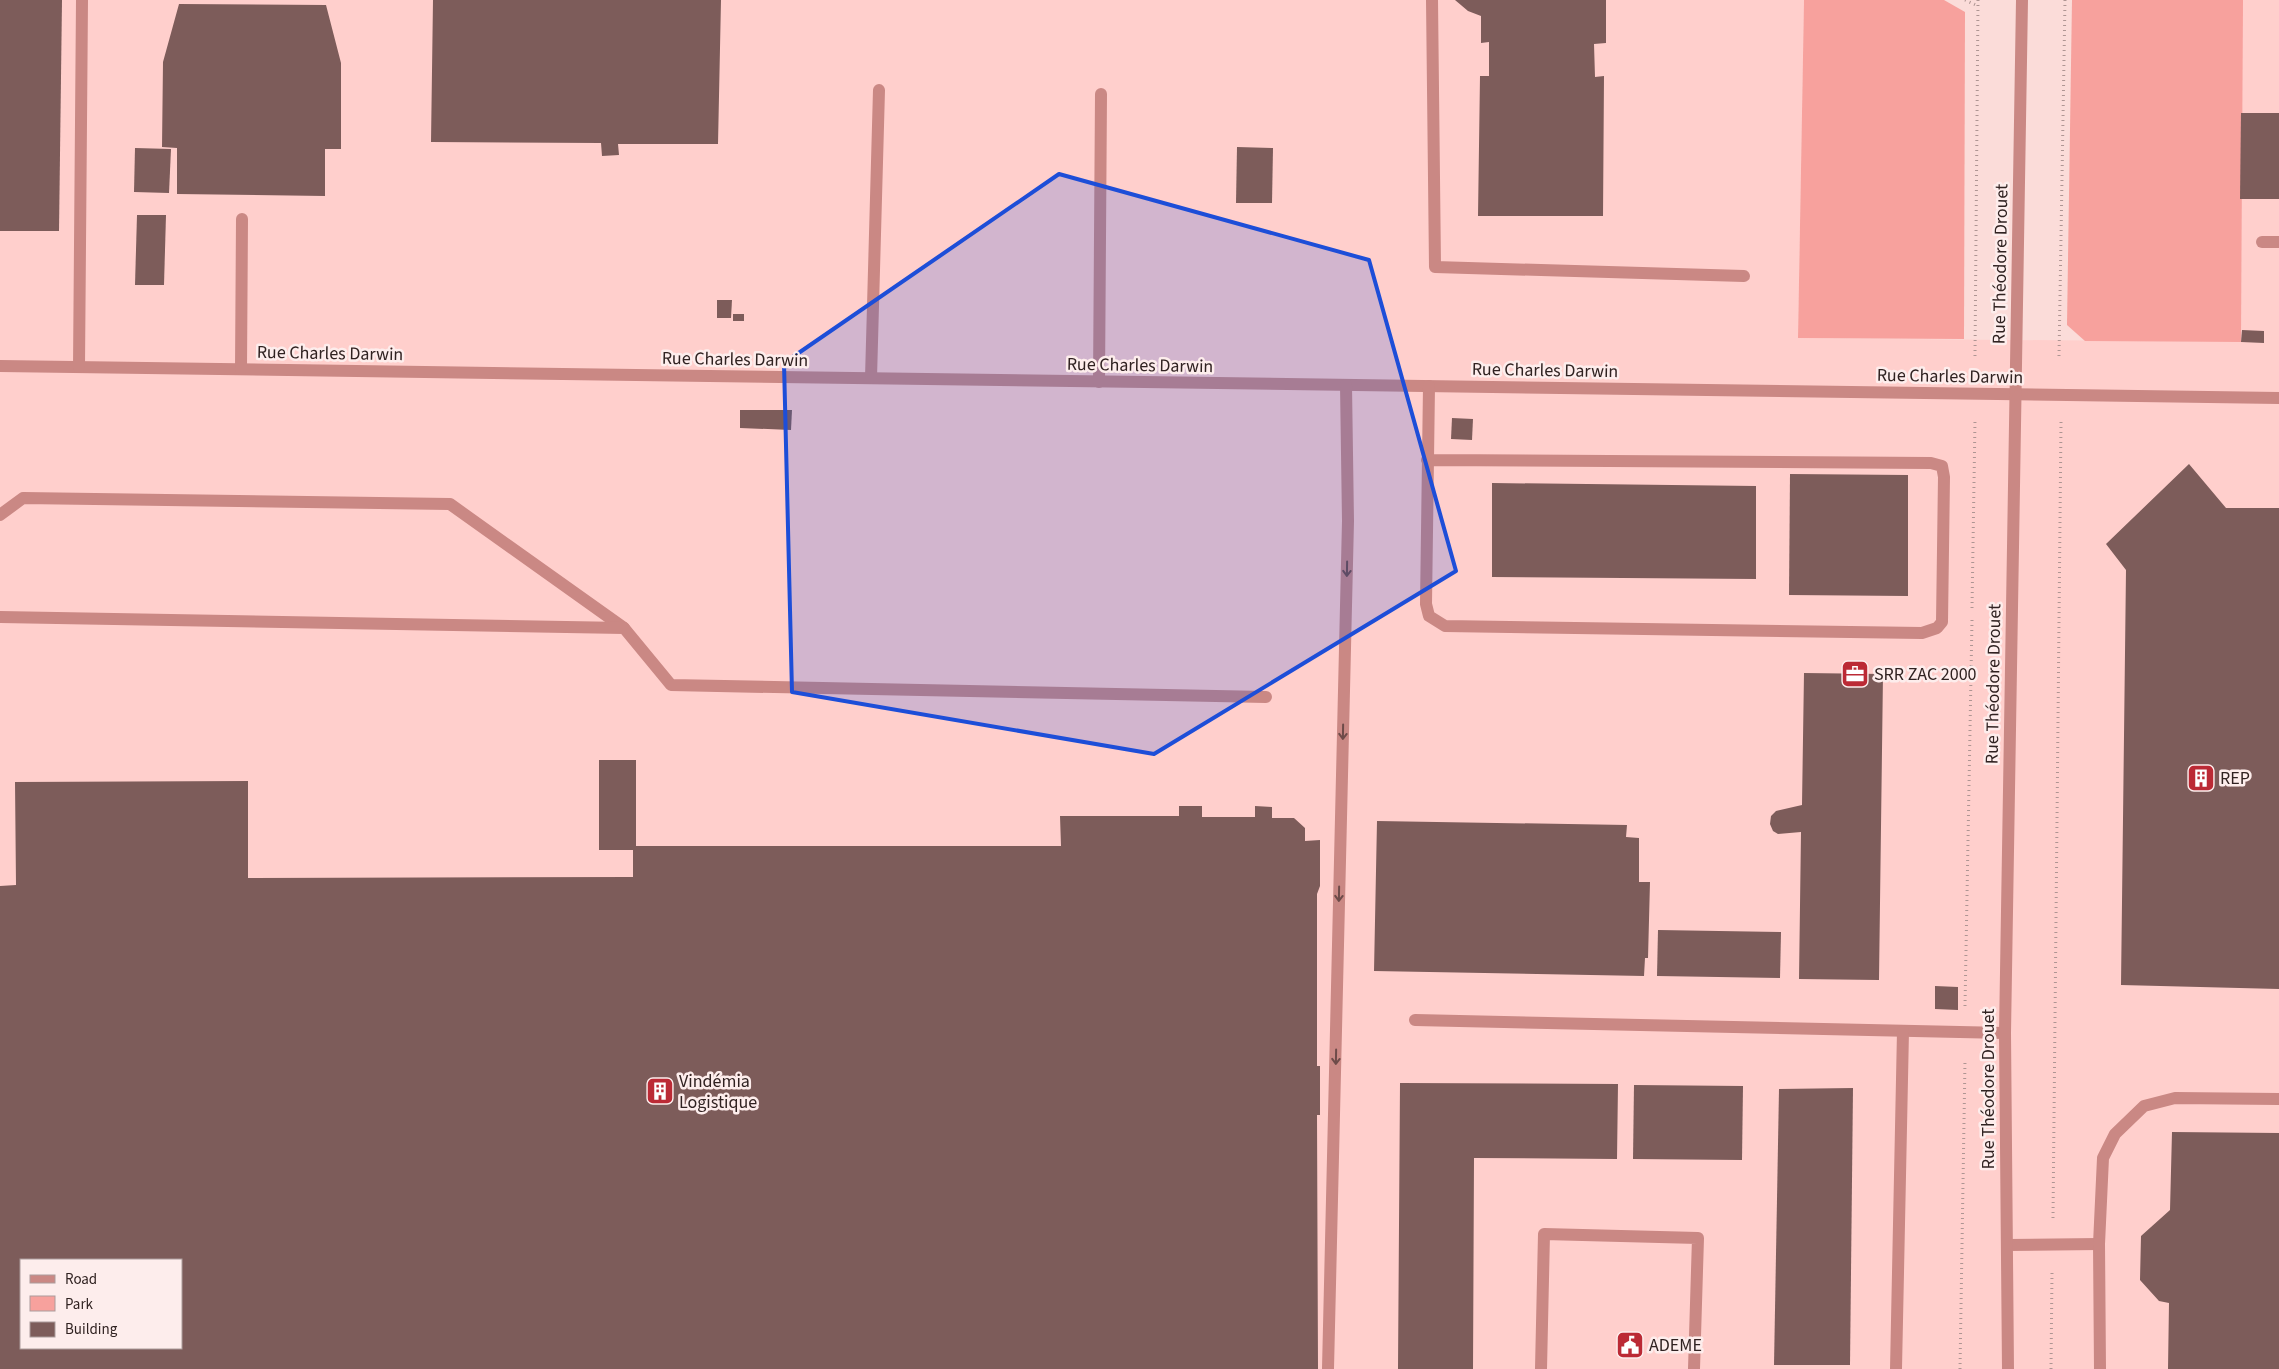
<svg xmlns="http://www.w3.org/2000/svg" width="2279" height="1369" font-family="'Source Sans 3',sans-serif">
<rect width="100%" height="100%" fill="#fbdcd9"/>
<path fill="#ffcfcc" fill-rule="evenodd" d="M0,0H1804L1798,338L2241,342L2242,0H2279V1369H0ZM21,1260H181V1348H21Z"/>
<g fill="#f7a19d">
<path d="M1804,0H1944L1965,12L1964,339L1798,338Z"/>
<path d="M2072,0H2243L2241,342L2085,341L2067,325Z"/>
</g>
<g fill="#7d5c5a" fill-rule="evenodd">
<path d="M0,0H62L59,231H0Z"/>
<path d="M433,0H721L718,144H618L619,155L602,156L601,143L431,142Z"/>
<path d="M1455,0H1606V43L1594,44L1595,77L1604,76L1603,216H1478L1480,76H1489V42L1481,43V16L1468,11Z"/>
<path d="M179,4L326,5L341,63V149H325V196L177,194V148L162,147L163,62Z"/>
<path d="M2241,113H2279V199H2240Z"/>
<path d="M1237,147L1273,148L1272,203H1236Z"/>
<path d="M135,148L171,149L169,193L134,192Z"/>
<path d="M137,215H166L164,285H135Z"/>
<path d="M717,300H732L731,318H717Z"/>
<rect x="733" y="314" width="11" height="7"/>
<path d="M2242,330L2264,331V343L2241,342Z"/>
<path d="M740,410H792L791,430L740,428Z"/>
<path d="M1452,418L1473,419L1472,440L1451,439Z"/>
<path d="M2189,464L2226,508H2279V989L2121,985L2126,570L2106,544Z"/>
<path d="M1790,474L1908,475V596L1789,595Z"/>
<path d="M1492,483L1756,486V579L1492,577Z"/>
<path d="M1804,673L1883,674L1879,980L1799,979L1801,832L1778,834L1773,831L1770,824L1771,816L1776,811L1802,805Z"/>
<path d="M599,760H636V846H1061L1060,816H1179V806H1202V817H1255V806L1272,807V818H1294L1305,828V841L1320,840V886L1317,894V1066H1320V1115H1317L1318,1369H0V886L16,885L15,782L248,781V878L633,877V850H599ZM21,1260H181V1348H21Z"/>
<path d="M1377,821L1627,825L1626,837L1639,838V882H1650L1648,958H1645L1644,976L1374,971Z"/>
<path d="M1658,930L1781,932L1780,978L1657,976Z"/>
<path d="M1935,986L1958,987V1010L1935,1009Z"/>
<path d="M1400,1083L1618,1084L1617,1159L1474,1158L1473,1369H1398Z"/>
<path d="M1634,1085L1743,1086L1742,1160L1633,1159Z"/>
<path d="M1853,1088L1850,1365H1774L1779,1089Z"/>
<path d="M2172,1132L2279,1133V1369H2168L2169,1303L2159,1301L2140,1280L2141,1236L2170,1210Z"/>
</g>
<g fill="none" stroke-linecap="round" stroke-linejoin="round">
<g stroke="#ae9593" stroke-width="3" stroke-dasharray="1 4" stroke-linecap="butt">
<path d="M1965,0L1978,6"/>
<path d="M1975,356L1978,0"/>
<path d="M2059,356L2065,0"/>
<path d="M1972,608L1975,420"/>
<path d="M1965,1006L1972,620"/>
<path d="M2053,1218L2061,422"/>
<path d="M1960,1369L1965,1060"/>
<path d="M2051,1369L2052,1272"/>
</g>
<g stroke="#ca8884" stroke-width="12">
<path d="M1432,0L1435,267L1744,276"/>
<path d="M2262,242H2279"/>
<path d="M0,366L2279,398"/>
<path d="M79,367L82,0"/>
<path d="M241,369L242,219"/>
<path d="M871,378L879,90"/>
<path d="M1099,382L1101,94"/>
<path d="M1427,460L1931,463L1942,466L1944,477L1942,622L1937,628L1922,633L1445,626L1429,616L1426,604L1429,386"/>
<path d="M0,515L23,498L450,504L624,628"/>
<path d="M0,617L624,628L671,685L1266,697"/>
<path d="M1415,1020L2005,1033"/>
<path d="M2007,1245L2099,1244"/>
<path d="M1328,1369L1348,521L1346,385"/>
<path d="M1541,1369L1544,1234L1698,1238L1694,1369"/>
<path d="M1896,1369L1903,1031"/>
<path d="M2008,1369L2005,1033L2022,0"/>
<path d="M2100,1369L2099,1244L2103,1158L2115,1134L2144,1106L2175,1098L2279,1099"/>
</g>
</g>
<defs><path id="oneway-shaft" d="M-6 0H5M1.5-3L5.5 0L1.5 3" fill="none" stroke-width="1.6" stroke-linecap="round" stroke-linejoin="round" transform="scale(1.25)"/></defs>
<g stroke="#6e4b49">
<use href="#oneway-shaft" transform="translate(1347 569) rotate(91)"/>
<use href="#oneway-shaft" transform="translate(1343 732) rotate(91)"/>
<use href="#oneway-shaft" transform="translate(1339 894) rotate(91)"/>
<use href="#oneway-shaft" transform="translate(1336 1057) rotate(91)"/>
</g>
<path fill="#1d4ed8" fill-opacity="0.2" stroke="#1d4ed8" stroke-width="4" stroke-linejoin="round" d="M1059,174L1369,260L1456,571L1154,754L792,692L784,363Z"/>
<defs>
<g id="office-square" transform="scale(1.4375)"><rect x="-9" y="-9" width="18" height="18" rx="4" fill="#bb2a35" stroke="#fdedec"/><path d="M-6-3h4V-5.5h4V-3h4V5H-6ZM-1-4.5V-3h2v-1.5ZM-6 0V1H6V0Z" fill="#fff"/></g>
<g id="building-square" transform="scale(1.4375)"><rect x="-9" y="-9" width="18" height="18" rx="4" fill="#bb2a35" stroke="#fdedec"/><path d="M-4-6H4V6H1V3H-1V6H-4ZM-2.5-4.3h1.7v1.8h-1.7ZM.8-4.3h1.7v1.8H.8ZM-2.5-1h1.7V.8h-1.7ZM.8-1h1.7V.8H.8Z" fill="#fff"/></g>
<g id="civic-square" transform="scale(1.4375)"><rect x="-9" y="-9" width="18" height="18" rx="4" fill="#bb2a35" stroke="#fdedec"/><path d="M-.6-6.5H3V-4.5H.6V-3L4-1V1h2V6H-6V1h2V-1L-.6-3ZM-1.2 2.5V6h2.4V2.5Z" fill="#fff"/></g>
</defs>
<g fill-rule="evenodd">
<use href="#office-square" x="1855" y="674"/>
<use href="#building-square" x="2201" y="778"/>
<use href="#building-square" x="660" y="1091"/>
<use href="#civic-square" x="1630" y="1345"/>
</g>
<g text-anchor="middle" stroke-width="5" stroke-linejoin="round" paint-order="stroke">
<g font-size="18" fill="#302221" stroke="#fdedec">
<text transform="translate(2000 264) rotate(-89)" y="6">Rue Théodore Drouet</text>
<text transform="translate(330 353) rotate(1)" y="6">Rue Charles Darwin</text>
<text transform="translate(735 359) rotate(1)" y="6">Rue Charles Darwin</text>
<text transform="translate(1140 365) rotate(1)" y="6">Rue Charles Darwin</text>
<text transform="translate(1545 370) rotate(1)" y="6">Rue Charles Darwin</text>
<text transform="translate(1950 376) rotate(1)" y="6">Rue Charles Darwin</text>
<text transform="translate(1993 684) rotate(-89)" y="6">Rue Théodore Drouet</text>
<text transform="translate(1988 1089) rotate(-90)" y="6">Rue Théodore Drouet</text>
</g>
<g font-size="18" fill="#302221" stroke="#fdedec" text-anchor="start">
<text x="1874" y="680">SRR ZAC 2000</text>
<text x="2220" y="784">REP</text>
<text x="679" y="1087">Vindémia<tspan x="679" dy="21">Logistique</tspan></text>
<text x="1649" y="1351">ADEME</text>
</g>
</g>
<rect x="20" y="1259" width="162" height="90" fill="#fdedec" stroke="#ab9c9b"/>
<rect x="30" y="1275" width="25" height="8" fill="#ca8884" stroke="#ab9c9b"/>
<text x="65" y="1284" font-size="15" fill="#302221">Road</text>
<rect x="30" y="1296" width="25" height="15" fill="#f7a19d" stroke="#ab9c9b"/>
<text x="65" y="1309" font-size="15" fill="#302221">Park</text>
<rect x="30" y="1322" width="25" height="15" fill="#7d5c5a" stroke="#ab9c9b"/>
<text x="65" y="1334" font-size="15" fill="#302221">Building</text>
</svg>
